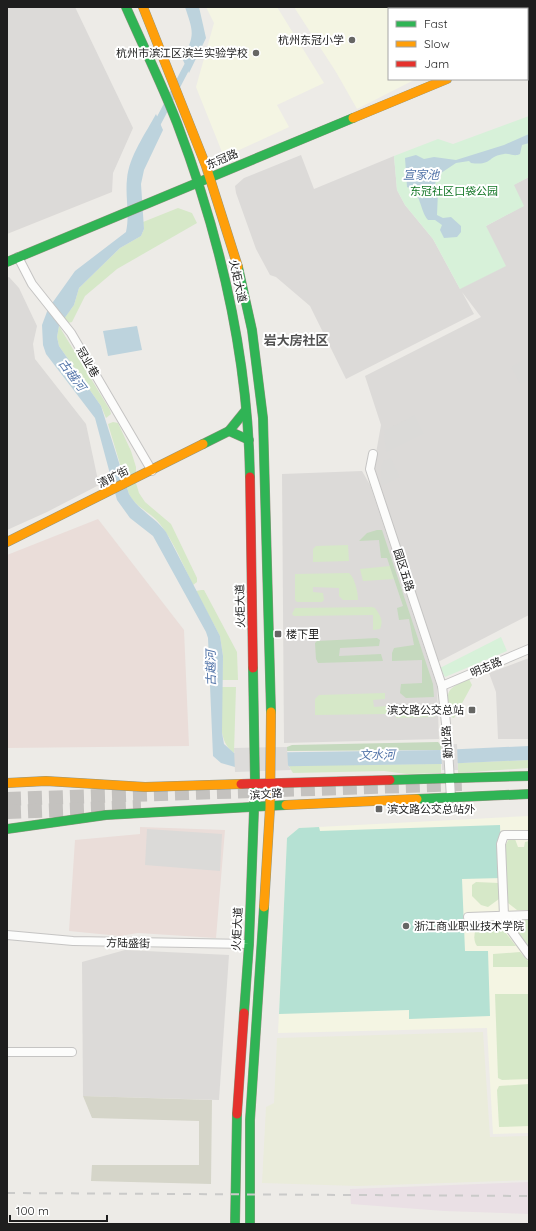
<svg xmlns="http://www.w3.org/2000/svg" width="536" height="1231" font-family="Quicksand,'Noto Sans SC',sans-serif">
<rect width="100%" height="100%" fill="#edebe7"/>
<g fill="#dcdad8">
<path d="M7,7H75L133,128L113,173L112,192L7,234Z"/>
<path d="M301,155L314,189L394,156L397,190L405,205L433,239L460,289L486,226L523,206L513,185L529,177V615L438,662L373,470L381,425L365,376L481,317L462,292L474,314L346,379L310,306L276,277L270,275L256,249L236,193L235,186L244,178Z"/>
<path d="M9,277L19,288L37,326L33,344L35,359L86,424L99,485L47,512L7,530V278Z"/>
<path d="M362,471L370,485L437,686L439,739L284,743L282,474Z"/>
<path d="M529,658V739H498L496,692L489,673Z"/>
<path d="M125,950L229,955L219,1100L83,1096L82,962Z"/>
</g>
<g fill="#eaddd9">
<path d="M98,519L184,630L189,746L7,748V555Z"/>
<path d="M140,827L225,830L216,938L138,933L120,936L69,931L75,840L140,834Z"/>
</g>
<path fill="#eae0e5" d="M529,1182V1214L444,1211L351,1204L350,1189Z"/>
<g fill="#f4f5e3">
<path d="M206,7H277L324,83L277,105L289,127L224,157L196,87L214,23Z"/>
<path d="M294,7H470L471,9H389V79H416L357,109L336,72Z"/>
<path d="M529,816V1133L493,1134L487,1028L278,1033L287,838L299,828Z"/>
</g>
<g fill="#dbdad8">
<path d="M529,357V380L520,384L511,367Z"/>
<path d="M415,415L424,433L386,452L384,431Z"/>
<path d="M391,458L400,477L381,486V465L383,461Z"/>
<path d="M147,829L222,834L220,871L145,865Z"/>
</g>
<path fill="#d5d5c9" d="M83,1096L212,1100L211,1184L91,1181L92,1165H199V1121L92,1118Z"/>
<path fill="#eaecdb" d="M483,1032L490,1137L529,1136V1180L358,1186L262,1183L266,1107L274,1103L277,1038Z"/>
<g fill="#d6e8c8">
<path d="M178,208L192,213L197,223L117,269L85,296L72,322L68,323L63,320L74,305L79,288L120,248L141,236L144,229L143,222Z"/>
<path d="M59,326L110,410L111,414L106,418L101,406L59,346L57,337Z"/>
<path d="M113,422L118,423L131,451L136,467V483L139,493L145,502L171,524L197,578V582L193,585C183,565 174,542 160,524C151,512 136,508 129,494L108,424Z"/>
<path d="M348,545L349,561L313,562V549L316,546Z"/>
<path d="M390,566L394,579L363,581L360,569Z"/>
<path d="M349,573C355,578 358,593 358,600H343L339,596V588L313,587V592L323,593L324,600L322,602H297L295,600V574Z"/>
<path d="M201,590H204L237,652L238,680H222L223,656L220,636L196,591Z"/>
<path d="M372,607L375,608C380,615 384,621 380,629L373,630V615L294,616L292,614L295,608Z"/>
<path d="M469,679L472,685L454,718L451,717C446,691 444,690 469,679Z"/>
<path d="M222,687H236L234,753C215,740 222,707 222,687Z"/>
<path d="M385,693V699L373,700L374,707L387,706V714L315,715V699L319,695Z"/>
<path d="M434,706L435,717L396,718V707Z"/>
<path d="M529,760V768L458,773V763Z"/>
<path d="M441,764V773L407,774L384,771L293,773L288,765Z"/>
<path d="M509,839H515L518,847H524L525,842L529,841V910H517L508,903L504,848Z"/>
<path d="M476,882L499,883V899L488,907L481,905L472,896V885Z"/>
<path d="M520,920H529V950L514,929L516,923Z"/>
<path d="M482,921L505,932L516,946H477C472,939 475,930 478,923Z"/>
<path d="M520,952L529,962V967H493V954Z"/>
<path d="M495,994H529V1079L502,1080L498,1078Z"/>
<path d="M529,1084V1126L499,1127L497,1090L499,1086Z"/>
</g>
<g fill="#c5d9be">
<path d="M377,530H382L433,684L434,697L406,698L400,693L401,684L422,683V660L392,661V653L394,648L414,645L409,619L399,620L397,608L403,606L387,558H381L379,540L359,541L367,533Z"/>
<path d="M377,638L380,640L379,646L340,648L339,656L381,654L383,661L318,663L316,659L315,643L317,641Z"/>
<path d="M438,742L441,745V750L287,751V747L292,745Z"/>
</g>
<g fill="#d7f1d9">
<path d="M529,116V177L514,185L524,206L486,226L506,266L460,289L433,239L405,205L397,190L394,156L438,139L453,144Z"/>
<path d="M501,637L507,651L445,677L440,668Z"/>
</g>
<path fill="#b5e1d3" d="M500,825L502,878L462,879L465,951H488L490,1016L409,1019V1010L279,1014L287,838L299,828L319,827L320,831Z"/>
<g fill="#bdd3dd">
<path d="M185,7H199L206,38L189,73L182,58C196,36 193,31 185,7Z"/>
<path d="M156,114L163,130L144,170L141,184L144,229L141,236L120,248L79,288L74,305L59,326L57,337L59,346L101,406L129,494C138,510 155,517 166,532L220,636L223,656L222,733L224,744L234,753L441,750L529,746V760L441,764L235,767L221,763L213,756L208,638L206,632L153,536L130,518L117,500L95,418L46,354L43,345L42,325L48,309L75,271L126,232C130,214 125,196 127,179C129,156 146,133 156,114Z"/>
<path d="M529,134V143L522,145L520,154C514,157 510,153 504,154C487,156 493,166 471,163L469,161L456,163L438,175L435,184L438,192L437,215L443,218L451,217L461,226V232L457,237L444,238L440,230L442,225L435,220H428C419,209 422,193 407,187L405,158L416,155L424,159L434,157L456,160L504,145Z"/>
<path d="M137,326L142,350L108,356L103,331Z"/>
</g>
<g fill="#dddcda">
<path d="M457,744L458,770H442L441,745Z"/>
<path d="M287,747L288,765L291,770L235,772L234,748Z"/>
</g>
<g fill="none" stroke-linecap="round" stroke-linejoin="round">
<path stroke="#bdd3dd" stroke-width="7" d="M155,128L191,59"/>
<g stroke="#c4c2bf" stroke-width="14" stroke-dasharray="14 7" stroke-linecap="butt">
<path d="M7,799L465,784"/>
<path d="M7,812L141,807"/>
</g>
<g stroke="#c5c4c3" stroke-width="10">
<g id="street">
<path d="M472,7L473,9"/>
<path d="M18,257L32,284L71,333L152,471"/>
<path d="M373,454L370,469L442,686L447,733L451,798"/>
<path d="M442,686L529,649"/>
<path d="M529,835H504L501,844L504,916L508,926L529,955"/>
<path d="M468,917L529,915"/>
<path d="M7,935L73,941L249,944"/>
<path d="M7,1052H72"/>
</g>
</g>
<g stroke="#929580" stroke-width="10">
<g id="fast">
<path d="M126,7C143,46 162,84 177,123C220,236 248,356 250,477"/>
<path d="M527,46L529,45"/>
<path d="M7,262L353,118"/>
<path d="M238,267L252,330L263,418L271,712"/>
<path d="M229,431L249,440"/>
<path d="M203,444L229,431L246,410"/>
<path d="M390,780L529,776"/>
<path d="M417,799L529,794"/>
<path d="M7,829L106,815L286,805"/>
<path d="M244,1013L249,944L255,783L253,668"/>
<path d="M235,1224L237,1114"/>
<path d="M250,1224V1120L264,907"/>
</g>
</g>
<g stroke="#929580" stroke-width="10">
<g id="slow">
<path d="M143,7L206,166L238,267"/>
<path d="M353,118L447,79"/>
<path d="M7,542L203,444"/>
<path d="M7,783L46,781L145,787L241,784"/>
<path d="M286,805L417,799"/>
<path d="M264,907L270,808L271,712"/>
</g>
</g>
<g stroke="#929580" stroke-width="10">
<g id="jam">
<path d="M250,477L253,668"/>
<path d="M241,784L390,780"/>
<path d="M237,1114L244,1013"/>
</g>
</g>
<use href="#street" stroke="#fcfcfb" stroke-width="8"/>
<use href="#fast" stroke="#30b455" stroke-width="9"/>
<use href="#slow" stroke="#ff9f0a" stroke-width="9"/>
<use href="#jam" stroke="#e5322d" stroke-width="9"/>
<path stroke="#cacac9" stroke-width="2" stroke-dasharray="8 8" stroke-linecap="butt" d="M7,1193L529,1196"/>
</g>
<g fill="#666664" stroke="#fff" stroke-width="1.5">
<circle cx="352" cy="40" r="4"/>
<circle cx="256" cy="53" r="4"/>
<rect x="274" y="630" width="8" height="8" rx="2"/>
<rect x="468" y="706" width="8" height="8" rx="2"/>
<rect x="375" y="805" width="8" height="8" rx="2"/>
<circle cx="406" cy="926" r="4"/>
</g>
<g text-anchor="middle" stroke-width="4" stroke-linejoin="round" paint-order="stroke">
<g font-size="11" fill="#1e1e1e" stroke="#fff" text-anchor="end">
<text x="344" y="44">杭州东冠小学</text>
<text x="248" y="57">杭州市滨江区滨兰实验学校</text>
<text x="286" y="638" text-anchor="start">楼下里</text>
<text x="464" y="714">滨文路公交总站</text>
<text x="387" y="813" text-anchor="start">滨文路公交总站外</text>
<text x="414" y="930" text-anchor="start">浙江商业职业技术学院</text>
</g>
<g font-size="11" fill="#1e1e1e" stroke="#fff">
<text transform="translate(222 159) rotate(-23)" y="4">东冠路</text>
<text transform="translate(238 281) rotate(77)" y="4">火炬大道</text>
<text transform="translate(88 362) rotate(60)" y="4">冠业巷</text>
<text transform="translate(113 477) rotate(-27)" y="4">清旷街</text>
<text transform="translate(404 570) rotate(72)" y="4">园区五路</text>
<text transform="translate(240 606) rotate(-91)" y="4">火炬大道</text>
<text transform="translate(486 667) rotate(-24)" y="4">明志路</text>
<text transform="translate(447 742) rotate(-94)" y="4">勤业路</text>
<text transform="translate(266 794) rotate(-4)" y="4">滨文路</text>
<text transform="translate(237 929) rotate(-87)" y="4">火炬大道</text>
<text transform="translate(128 943) rotate(1)" y="4">方陆盛街</text>
</g>
<g font-size="11" fill="#137626" stroke="#fff">
<text x="454" y="195">东冠社区口袋公园</text>
</g>
<g font-size="12" font-style="italic" fill="#5173a8" stroke="#fff">
<text x="421" y="179">宣家池</text>
<text transform="translate(72 375) rotate(53)" y="4">古越河</text>
<text transform="translate(211 668) rotate(-91)" y="4">古越河</text>
<text transform="translate(377 755) rotate(-1)" y="4">文水河</text>
</g>
<g font-size="13" font-weight="bold" fill="#515151" stroke="#fff">
<text x="296" y="345">岩大房社区</text>
</g>
</g>
<rect width="536" height="1231" fill="none" stroke="#1e1e1e" stroke-width="16"/>
<rect x="388" y="8" width="140" height="72" fill="#ffffff" stroke="#a5a5a5"/>
<rect x="396" y="21" width="20" height="6" fill="#30b455" stroke="#a5a5a5"/>
<text x="424" y="28" font-size="12" fill="#1e1e1e">Fast</text>
<rect x="396" y="41" width="20" height="6" fill="#ff9f0a" stroke="#a5a5a5"/>
<text x="424" y="48" font-size="12" fill="#1e1e1e">Slow</text>
<rect x="396" y="61" width="20" height="6" fill="#e5322d" stroke="#a5a5a5"/>
<text x="424" y="68" font-size="12" fill="#1e1e1e">Jam</text>
<path d="M10 1215v6h97v-6" fill="none" stroke="#1e1e1e" stroke-width="2"/>
<text x="16" y="1215" font-size="12" fill="#1e1e1e" stroke="#ffffff" stroke-width="3" paint-order="stroke">100 m</text>
</svg>
